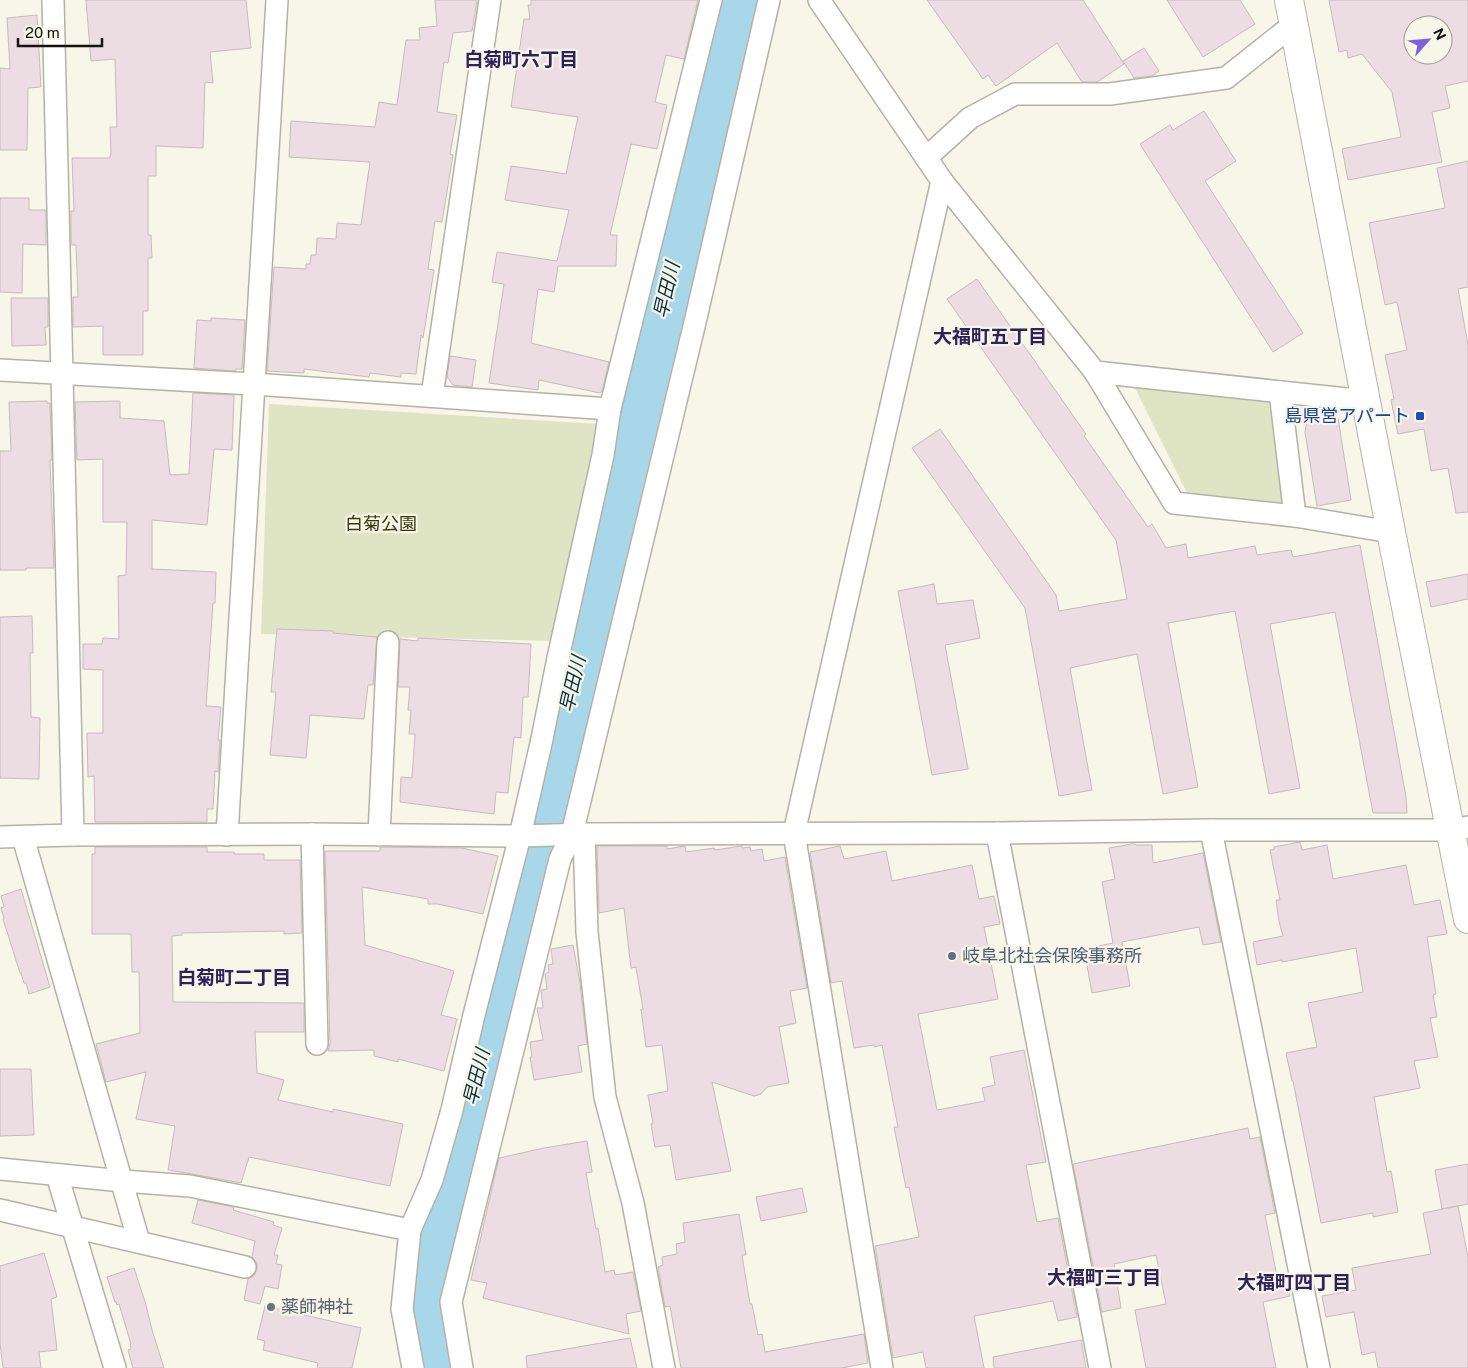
<svg xmlns="http://www.w3.org/2000/svg" width="1468" height="1368" font-family="'Public Sans','Noto Sans JP',sans-serif">
<rect width="100%" height="100%" fill="#f8f5e9"/>
<g fill="#dfe5c4">
<path d="M1134,386L1282,394L1303,518L1191,501Z"/>
<path d="M269,404L599,424L553,641L261,634Z"/>
</g>
<g fill="none" stroke-linecap="round" stroke-linejoin="round">
<path stroke="#a8d7ea" stroke-width="50" d="M431,1368L423,1312L426,1279L544,801L605,539L735,0"/>
</g>
<g fill="#ebdde2" stroke="#c8bac0" fill-rule="evenodd">
<path d="M86,0H246L251,48L210,52L213,83L205,82L203,148L156,146V176H148V235H151L152,258H148V311H143V355H103V326L73,327V297H78L76,245H71V211H74L72,158H110V155H111L110,127H117L115,59L91,61Z"/>
<path d="M435,0H477L472,31L453,33L448,63L444,62L437,112L457,115L450,154L453,155L442,222L435,221L428,269L434,270L423,338L421,335L416,374L401,373V377L370,373L369,377L304,369V373L267,371L274,267L306,269V264H310L311,255H316L317,238L336,239L337,223L361,225L370,162L289,157L291,121L375,127L379,102L397,105L406,40H420L419,28L437,26Z"/>
<path d="M531,0H698L684,59L666,55L655,102L667,105L657,149L631,144L610,235H617L616,266H558L554,292L538,289L531,343L609,362L602,391L600,393L539,380L538,390L489,383L504,284L492,282L497,252L557,261L569,210L505,200L511,166L566,174L578,117L511,107L524,19H530L528,5H531Z"/>
<path d="M927,0H1083L1124,64L1097,82H1082L1057,43L996,86L988,75L983,79Z"/>
<path d="M1167,0H1240L1255,24L1203,57Z"/>
<path d="M1329,0H1468V81L1445,86L1450,108L1432,112L1442,162L1348,180L1342,149L1401,137L1392,92L1362,54L1348,58L1347,50L1339,52ZM1413,25H1443V55H1413Z"/>
<path d="M37,15L41,87L28,88L27,150H0V68L10,69L7,18Z"/>
<path d="M1144,48L1159,71L1152,76L1134,78L1123,61Z"/>
<path d="M1204,111L1236,161L1205,181L1303,333L1273,352L1140,144L1170,125L1173,130Z"/>
<path d="M1468,161V287L1458,289L1468,345V512L1456,513L1448,468L1431,471L1424,429L1398,434L1391,400L1394,399L1385,355L1407,350L1397,302L1385,305L1369,223L1445,208L1437,168Z"/>
<path d="M0,198H29V210H46V245L23,244L22,293L0,292Z"/>
<path d="M977,279L1086,434L1084,436L1148,527L1152,524L1166,548L1186,544L1188,558L1255,546L1257,555L1291,550L1293,557L1360,545L1406,797L1407,813H1373L1335,612L1270,624L1300,788L1269,794L1235,611L1168,623L1198,787L1163,794L1137,654L1070,668L1092,790L1059,796L1025,608L912,448L940,429L1056,595L1059,611L1127,599L1116,540L947,299Z"/>
<path d="M11,298H48V327H45L46,345L12,346Z"/>
<path d="M211,318L245,320L242,369H236L235,371L194,368L197,320L211,321Z"/>
<path d="M450,356L476,360L472,387L453,385L447,377Z"/>
<path d="M193,393L234,395L232,450L214,449L207,525L152,520V569L216,572L215,603H213L206,706L221,707L218,740H220L218,772L215,771L213,809H207V822H95L94,776L88,777L87,733H103V670L83,669V644H102L103,638L119,639L118,576L126,575L127,522H103V459L77,460L75,402L120,401V418L164,421L170,475L189,474Z"/>
<path d="M47,401V403H50L52,460H50L54,568H26V570H0V451H11L9,402Z"/>
<path d="M1308,414L1338,418L1351,500L1317,506L1305,432Z"/>
<path d="M1468,574V599L1431,607L1426,582Z"/>
<path d="M934,584L937,604L973,600L980,638L945,645L968,769L932,775L898,591Z"/>
<path d="M32,616L33,653H30L31,717L40,718L39,779L0,778V617Z"/>
<path d="M277,629L333,631V633L377,637L373,685H368L364,719L310,715L306,758L270,755L276,692H271Z"/>
<path d="M418,638L531,644L528,697H523L521,738L514,737L508,793L496,792L494,814L400,802L401,777L412,778L415,734H409L411,710H408L410,687H398L400,639L418,641Z"/>
<path d="M1300,842L1302,850L1327,845L1333,879L1406,865L1414,905L1440,900L1447,934L1427,937L1436,994L1433,995L1437,1017L1430,1018L1438,1057L1414,1061L1420,1088L1374,1097L1387,1172L1391,1171L1398,1212L1373,1217V1213L1321,1223L1293,1081H1292L1286,1053L1317,1047L1308,1003L1363,992L1356,948L1282,962V960L1257,965L1253,942L1283,936L1279,921L1276,900H1280L1270,850L1274,849V847Z"/>
<path d="M1132,844H1135L1136,845H1152L1153,863L1203,853L1221,942L1203,945L1199,927L1122,942L1130,986L1092,993L1084,949L1113,943L1102,882L1115,879L1109,848Z"/>
<path d="M597,846H667V849L685,846L686,852L714,848L715,850L742,846L743,848L750,847L751,851L762,849L764,861L785,857L807,988L790,991L796,1023L779,1027L789,1083L767,1087L761,1094L754,1096L712,1082L731,1171L676,1180L670,1145L655,1147L651,1124L653,1123L648,1095L668,1091L662,1045L646,1047L641,1009H643L636,967L631,968L624,908L599,913Z"/>
<path d="M840,846L844,859L886,851L892,881L972,865L979,899L994,896L1000,924L984,927L998,999L918,1014L937,1110L985,1101L982,1088L995,1085L990,1057L1024,1050L1046,1162L1026,1165L1037,1222L1058,1218L1077,1317L1058,1321L1053,1301L974,1316L984,1368H926L923,1352L893,1358L875,1246L919,1237L909,1187L906,1188L894,1127H898L882,1045L875,1047L874,1045L854,1048L842,981L831,983L810,852Z"/>
<path d="M95,847H207V852H234V854H264V860H300L302,933L284,934V931L182,933V935L172,936L173,1002L304,1003V1032H255L257,1073L284,1080L278,1100L333,1112V1109L403,1124L390,1186L249,1157L241,1183L192,1174L168,1170L175,1126L136,1119L146,1072L106,1082L96,1044L140,1033L139,972H132L131,934H92V854H95Z"/>
<path d="M380,847L462,848L498,856L483,914L438,904H428V899L362,887L365,945L454,971L441,1015L457,1019L444,1071L398,1059V1062L374,1056V1050L328,1051L330,1044L325,851H380Z"/>
<path d="M21,889L50,987L29,994L26,983H24L21,973H20L3,919H4L1,908L4,907L1,896Z"/>
<path d="M573,945L580,983L587,1044L578,1046L582,1072L534,1080L530,1057H532L530,1042L543,1040L537,1008H543L541,990L547,989L545,974L549,972L548,965L553,964L551,949Z"/>
<path d="M0,1069H31L34,1135L0,1136Z"/>
<path d="M1248,1128L1250,1139L1260,1137L1275,1213L1265,1215L1277,1277L1286,1275L1290,1296L1263,1302L1276,1368H1146L1135,1310L1166,1304L1156,1255L1114,1264L1121,1308L1102,1312L1073,1164Z"/>
<path d="M587,1141L592,1172L586,1173L596,1229L598,1228L605,1272L614,1270L615,1275L633,1272L641,1311L626,1314L629,1334L483,1298L487,1283L471,1280L499,1158L544,1148Z"/>
<path d="M1468,1164V1204L1442,1209L1435,1170Z"/>
<path d="M802,1188L807,1212L761,1221L756,1197Z"/>
<path d="M198,1200L234,1207L233,1210L274,1222L273,1225L282,1228L274,1255H278L276,1264L282,1265L278,1289L265,1286L260,1304L244,1300L248,1279L254,1276L257,1269V1263L252,1257L255,1241L192,1223Z"/>
<path d="M1458,1206L1468,1257V1368H1378L1375,1352L1362,1355L1354,1312L1326,1317L1322,1296L1356,1290L1352,1268L1431,1254L1423,1213Z"/>
<path d="M739,1214L746,1255H742L750,1304H752L758,1335L762,1334L765,1352L864,1334L868,1363L842,1368H681L670,1306L665,1307L658,1267L663,1265L662,1257L677,1254L676,1244L685,1242L683,1223Z"/>
<path d="M44,1253L57,1297L51,1299L57,1350L39,1352L41,1368H3L0,1343V1266Z"/>
<path d="M134,1268L146,1305L152,1330L164,1368H133L128,1350L131,1349L130,1344H131L119,1304L117,1305L116,1302H115L107,1277Z"/>
<path d="M265,1306L361,1328L352,1368H317L318,1363L263,1350L265,1341L257,1339Z"/>
<path d="M630,1338L637,1368H527L526,1356Z"/>
<path d="M1081,1340L1086,1368H994L993,1357Z"/>
</g>
<g fill="none" stroke-linecap="round" stroke-linejoin="round">
<g stroke="#b4b2a6" stroke-width="24">
<g id="minor">
<path d="M53,0L73,835"/>
<path d="M819,0L942,181L794,833L882,1368"/>
<path d="M926,158L970,118L1015,94H1110L1226,78L1294,24"/>
<path d="M942,181L1095,372L1366,401"/>
<path d="M0,370L253,384L610,409"/>
<path d="M1095,372L1174,503L1295,516"/>
<path d="M1280,392L1295,516L1391,532"/>
<path d="M432,396L490,0"/>
<path d="M1211,830L1319,1368"/>
<path d="M997,833L1100,1368"/>
<path d="M312,834L317,1044"/>
<path d="M584,834L587,932L605,1097L633,1203L664,1368"/>
<path d="M227,835L277,0"/>
<path d="M379,835L388,642"/>
<path d="M0,837L73,835L312,834L520,836L584,834L997,833L1211,830H1451L1468,827"/>
<path d="M23,837L139,1242"/>
<path d="M0,1169L123,1181L190,1186L410,1230"/>
<path d="M57,1175L115,1368"/>
<path d="M0,1210L245,1267"/>
<path d="M413,1368L402,1309L410,1230L432,1180L452,1110L474,1015L520,836L542,739L558,658L603,455L610,409L711,0"/>
<path d="M462,1368L451,1302L560,859L572,834L696,318L769,0"/>
</g>
</g>
<g stroke="#b4b2a6" stroke-width="30">
<path id="tertiary" d="M1289,0L1391,532L1468,919"/>
</g>
<use href="#minor" stroke="#fff" stroke-width="21"/>
<use href="#tertiary" stroke="#fff" stroke-width="28"/>
</g>
<rect fill="#1a4fb4" stroke="#f8f5e9" stroke-width="2" x="1415" y="411" width="10" height="10" rx="2.5"/>
<circle fill="#5c6f8a" stroke="#f8f5e9" stroke-width="2" cx="952" cy="956" r="5"/>
<circle fill="#6b7280" stroke="#f8f5e9" stroke-width="2" cx="271" cy="1307" r="5"/>
<g text-anchor="middle" stroke-width="4.5" stroke-linejoin="round" paint-order="stroke">
<g font-size="18" fill="#164399" stroke="#f8f5e9" text-anchor="end">
<text x="1410" y="422">島県営アパート</text>
</g>
<g font-size="18" fill="#353a09" stroke="#f8f5e9">
<text x="381" y="530">白菊公園</text>
</g>
<g font-size="18" fill="#4e5e75" stroke="#f8f5e9" text-anchor="start">
<text x="962" y="962">岐阜北社会保険事務所</text>
</g>
<g font-size="18" fill="#5b616d" stroke="#f8f5e9" text-anchor="start">
<text x="281" y="1313">薬師神社</text>
</g>
<g font-size="19" font-weight="bold" fill="#2f215c" stroke="#f8f5e9">
<text x="521" y="66">白菊町六丁目</text>
<text x="990" y="343">大福町五丁目</text>
<text x="234" y="984">白菊町二丁目</text>
<text x="1104" y="1284">大福町三丁目</text>
<text x="1294" y="1289">大福町四丁目</text>
</g>
<g font-size="19" font-style="italic" fill="#05313f" stroke="#f8f5e9">
<text transform="translate(666 290) rotate(-77)" y="7">早田川</text>
<text transform="translate(572 684) rotate(-77)" y="7">早田川</text>
<text transform="translate(476 1077) rotate(-76)" y="7">早田川</text>
</g>
</g>
<g transform="translate(1428 40) rotate(63)"><circle r="24" fill="#f8f5e9" stroke="#9d9b92"/>
<path d="M0-4L9 19L0 12L-9 19Z" fill="#7e62dd"/>
<text y="-8" font-size="14" font-weight="bold" text-anchor="middle" fill="#14130f">N</text>
</g>
<path d="M18 38v8h84v-8" fill="none" stroke="#14130f" stroke-width="2.5"/>
<text x="25" y="38" font-size="15" fill="#14130f" stroke="#f8f5e9" stroke-width="4" paint-order="stroke">20 m</text>
</svg>
